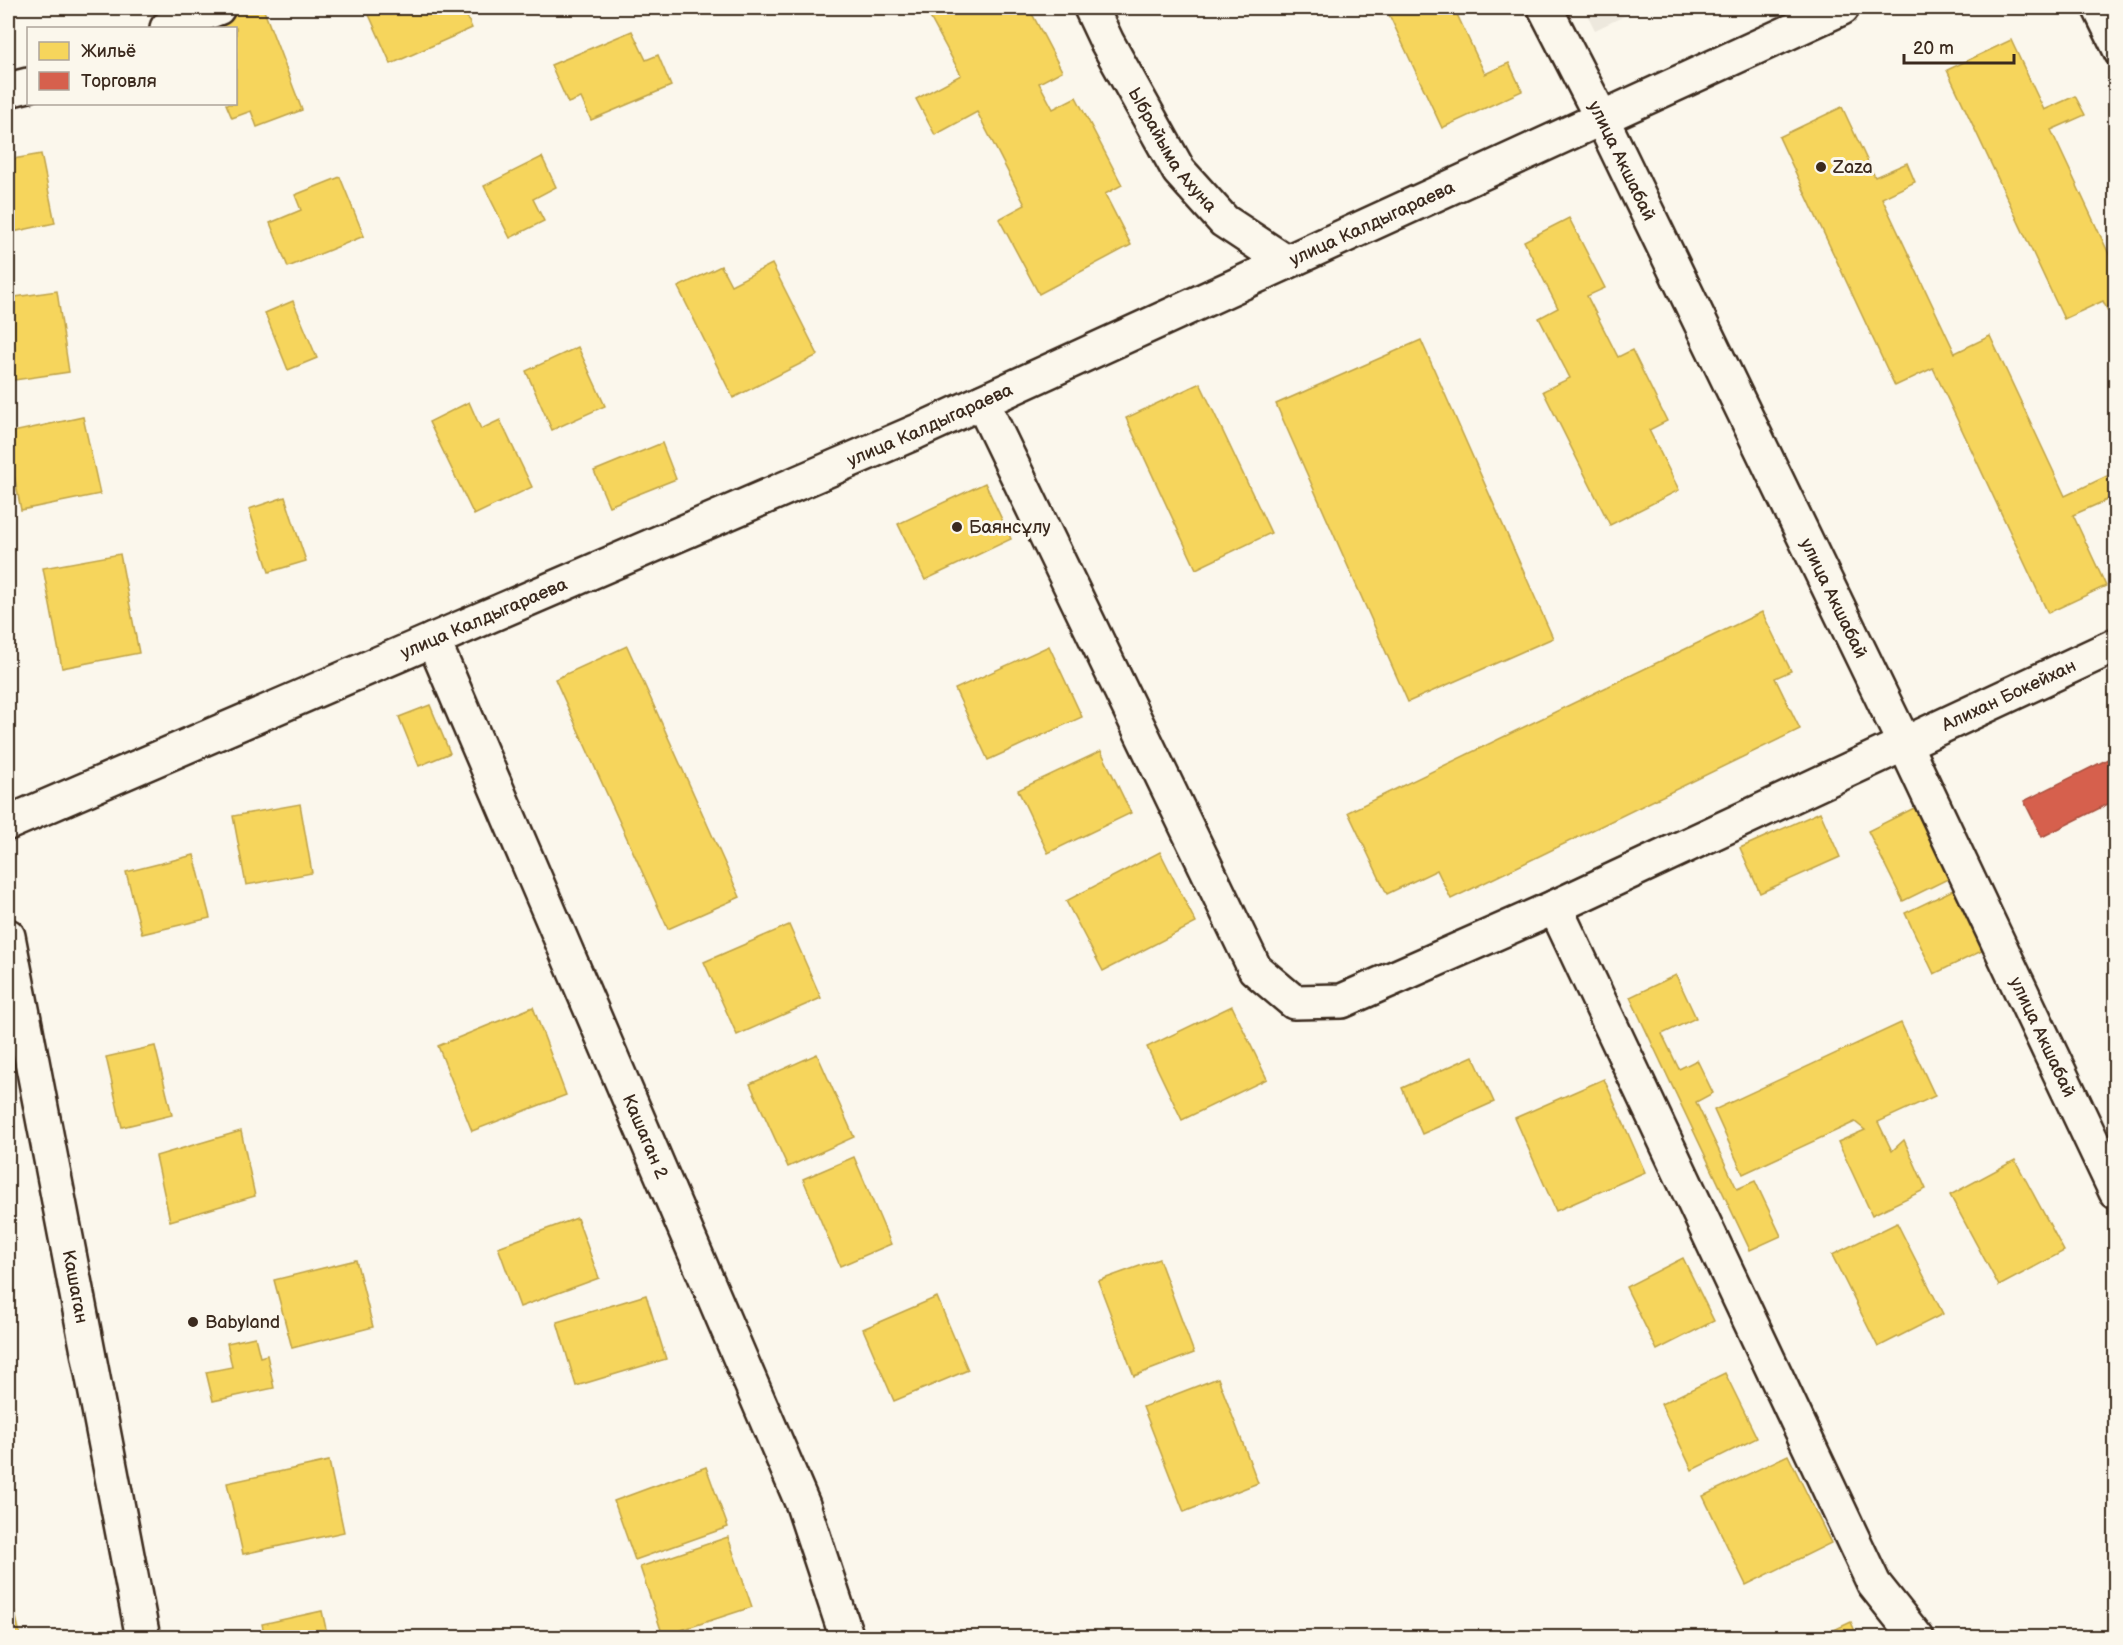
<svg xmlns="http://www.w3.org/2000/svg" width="2123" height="1645" font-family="'Balsamiq Sans',sans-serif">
<rect width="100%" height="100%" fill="#fbf7ec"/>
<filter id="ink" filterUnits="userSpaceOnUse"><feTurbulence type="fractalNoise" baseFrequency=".0167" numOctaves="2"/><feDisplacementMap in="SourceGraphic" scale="12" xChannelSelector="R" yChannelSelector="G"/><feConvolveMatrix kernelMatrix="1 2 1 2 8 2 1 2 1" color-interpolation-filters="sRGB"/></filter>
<g filter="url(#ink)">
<path fill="#ede8dd" d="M1584,8H1641L1595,30Z"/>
<g fill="#f6d55c" stroke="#bea249" stroke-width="1.5">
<path d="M242,8H263L302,110L257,127L251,111L232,118L226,104H236V28H198L197,25Z"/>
<path d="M366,8H463L472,28L391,64Z"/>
<path d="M925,8H1029L1062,71L1039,83L1053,109L1076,97L1122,185L1105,194L1131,245L1039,294L999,219L1025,205L977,112L935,135L916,99L961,75Z"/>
<path d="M1386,8H1454L1485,74L1509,63L1522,91L1442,128Z"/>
<path d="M632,31L646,60L658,55L671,86L591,120L581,98L568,103L551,65Z"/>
<path d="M2011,40L2044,110L2075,96L2085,115L2051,130L2116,269V328L2103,301L2064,319L1947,70Z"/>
<path d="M1842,107L1875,177L1907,163L1915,182L1882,198L1955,353L1990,336L2065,496L2107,476L2116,496L2073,515L2106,586L2048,613L1933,368L1895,386L1779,137Z"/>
<path d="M41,154L55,223L8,233V160Z"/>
<path d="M542,157L556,187L533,199L544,221L510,238L484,186Z"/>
<path d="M340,177L364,236L288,267L270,223L301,210L295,195Z"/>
<path d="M1569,218L1605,288L1587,296L1618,357L1632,350L1667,421L1649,430L1679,490L1610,525L1543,391L1570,378L1539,318L1558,308L1524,241Z"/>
<path d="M772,264L818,355L733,398L678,287L721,266L731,285Z"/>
<path d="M57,291L69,372L8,381V298Z"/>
<path d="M293,301L317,358L288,370L265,313Z"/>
<path d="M1421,340L1553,638L1408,702L1276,404Z"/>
<path d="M578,347L605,406L552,430L526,371Z"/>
<path d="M1200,383L1271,533L1196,569L1126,418Z"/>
<path d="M469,402L481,429L500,420L532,487L474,515L429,422Z"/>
<path d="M83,417L100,494L21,510L8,444V433Z"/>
<path d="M662,443L676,479L609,506L594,471Z"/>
<path d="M985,483L1011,539L925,580L898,524Z"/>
<path d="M285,497L306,561L269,572L249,509Z"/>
<path d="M120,554L139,653L62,668L43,568Z"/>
<path d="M1762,612L1791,671L1775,678L1800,729L1451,899L1437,870L1387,894L1348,812Z"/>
<path d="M627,646L740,897L668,929L555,679Z"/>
<path d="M1049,646L1082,717L988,760L955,689Z"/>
<path d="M430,705L450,753L419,766L399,717Z"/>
<path d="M1101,751L1131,813L1048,853L1018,790Z"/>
<path d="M300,804L312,873L246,885L233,816Z"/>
<path d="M1922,804L1956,875L1903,901L1868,831Z"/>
<path d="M1820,812L1840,857L1760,893L1740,848Z"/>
<path d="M1160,852L1196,923L1103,971L1066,901Z"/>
<path d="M194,855L210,918L142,934L126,872Z"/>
<path d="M1955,889L1984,950L1934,974L1905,913Z"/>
<path d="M789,925L821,998L737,1035L704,962Z"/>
<path d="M1676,975L1696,1018L1662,1034L1679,1069L1697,1060L1713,1093L1696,1102L1737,1189L1755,1181L1781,1236L1750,1250L1630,997Z"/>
<path d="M1232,1006L1267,1079L1182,1120L1147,1047Z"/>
<path d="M533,1007L566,1095L472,1131L438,1046Z"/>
<path d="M1901,1023L1935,1096L1878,1122L1892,1151L1904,1140L1926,1189L1872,1215L1838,1142L1865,1130L1855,1122L1743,1174L1714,1110Z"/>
<path d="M155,1046L172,1115L122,1127L106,1057Z"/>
<path d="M817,1054L854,1137L788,1167L750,1084Z"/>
<path d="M1473,1056L1494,1102L1422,1134L1402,1088Z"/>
<path d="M1604,1079L1645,1172L1556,1211L1515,1118Z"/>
<path d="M241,1131L255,1196L170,1221L156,1156Z"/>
<path d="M854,1157L891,1244L840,1266L803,1179Z"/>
<path d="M2015,1160L2064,1251L1999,1286L1950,1195Z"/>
<path d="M577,1218L599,1278L520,1307L498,1247Z"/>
<path d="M1897,1223L1943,1314L1878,1347L1832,1255Z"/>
<path d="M1683,1258L1714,1321L1657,1350L1626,1287Z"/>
<path d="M1159,1259L1194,1353L1134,1376L1098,1281Z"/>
<path d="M356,1260L373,1327L292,1348L274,1280Z"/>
<path d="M646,1295L666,1359L576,1386L557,1322Z"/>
<path d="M937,1297L968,1370L894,1401L863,1329Z"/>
<path d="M255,1337L260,1357L267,1355L274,1388L213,1401L206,1372L232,1367L227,1343Z"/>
<path d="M1725,1373L1757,1438L1692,1470L1661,1404Z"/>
<path d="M1218,1378L1258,1483L1184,1512L1143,1407Z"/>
<path d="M1788,1455L1831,1543L1746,1585L1703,1496Z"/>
<path d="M329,1461L344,1532L243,1554L227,1483Z"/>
<path d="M706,1467L728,1527L635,1560L614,1501Z"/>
<path d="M728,1537L752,1607L663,1636L640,1567Z"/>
<path d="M8,1596H11L21,1638H8Z"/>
<path d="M322,1611L328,1638H265L262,1624Z"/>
<path d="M1851,1622L1858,1638H1817Z"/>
</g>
<path fill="#d6604d" stroke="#a8503f" stroke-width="1.5" d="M2116,755V800L2042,837L2024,801Z"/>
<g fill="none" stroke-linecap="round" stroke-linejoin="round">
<g stroke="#3b2a1e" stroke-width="26">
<path id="lane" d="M2093,8L2116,55"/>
</g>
<g stroke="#3b2a1e" stroke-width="38">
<g id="street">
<path id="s1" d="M1091,8L1107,42L1179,171L1224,221L1286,262"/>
<path id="s2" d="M1545,8L1601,117L1904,743L2116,1192"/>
<path d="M167,28L218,8"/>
<path d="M8,90L28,85"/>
<path id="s3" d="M982,402L1255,969L1294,1002L1342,1001L1555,907L2116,645"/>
<path id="s4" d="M433,640L803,1505L847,1638"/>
<path id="s5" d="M8,823L916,432L1842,8"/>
<path d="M1555,907L1874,1584L1917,1638"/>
</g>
</g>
<g stroke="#3b2a1e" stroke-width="38">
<g id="secondary">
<path id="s6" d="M8,936L143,1638"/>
</g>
</g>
<use href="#lane" stroke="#fbf7ec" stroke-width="21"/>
<use href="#street" stroke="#fbf7ec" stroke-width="33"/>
<use href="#secondary" stroke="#fbf7ec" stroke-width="33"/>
</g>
</g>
<g fill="#3b2a1e" stroke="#fbf7ec" stroke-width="2">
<circle cx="1821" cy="167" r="6"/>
<circle cx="957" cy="527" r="6"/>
<circle cx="193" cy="1322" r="6"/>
</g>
<g text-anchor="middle" stroke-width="6" stroke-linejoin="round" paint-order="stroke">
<g font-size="18" fill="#3b2a1e" stroke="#fbf7ec">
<text dy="6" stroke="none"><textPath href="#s1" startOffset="164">Ыбрайыма Ахуна</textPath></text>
<text dy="6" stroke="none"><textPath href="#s2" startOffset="171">улица Акшабай</textPath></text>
<text dy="6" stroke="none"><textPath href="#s5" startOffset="1490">улица Калдыгараева</textPath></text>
<text dy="6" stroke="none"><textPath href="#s5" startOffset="1004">улица Калдыгараева</textPath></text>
<text dy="6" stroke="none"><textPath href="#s2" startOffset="657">улица Акшабай</textPath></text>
<text dy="6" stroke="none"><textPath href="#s5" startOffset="518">улица Калдыгараева</textPath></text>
<text dy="6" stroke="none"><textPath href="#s3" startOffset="1462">Алихан Бокейхан</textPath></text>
<text dy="6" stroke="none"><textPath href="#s2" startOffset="1143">улица Акшабай</textPath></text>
<text dy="6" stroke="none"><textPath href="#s4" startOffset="540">Кашаган 2</textPath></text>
<text dy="6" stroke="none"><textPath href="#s6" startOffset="357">Кашаган</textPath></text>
</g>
<g font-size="18" fill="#3b2a1e" stroke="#fbf7ec" text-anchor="start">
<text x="1833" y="173">Zaza</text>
<text x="969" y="533">Баянсұлу</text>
<text x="205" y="1328">Babyland</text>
</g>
</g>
<rect width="2123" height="1645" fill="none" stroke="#fbf7ec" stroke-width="30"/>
<rect x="15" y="15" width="2093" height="1615" fill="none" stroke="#3b2a1e" stroke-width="2" filter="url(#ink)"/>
<rect x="27" y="27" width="210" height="78" fill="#fbf7ec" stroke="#aea59a" stroke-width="1.5"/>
<rect x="39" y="42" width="30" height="18" fill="#f6d55c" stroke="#aea59a" stroke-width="1.5"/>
<text x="81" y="57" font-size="18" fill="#3b2a1e">Жильё</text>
<rect x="39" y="72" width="30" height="18" fill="#d6604d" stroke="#aea59a" stroke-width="1.5"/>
<text x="81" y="87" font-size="18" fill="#3b2a1e">Торговля</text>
<path d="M1904 54v9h110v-9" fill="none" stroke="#3b2a1e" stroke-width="3"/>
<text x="1913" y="54" font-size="18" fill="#3b2a1e" stroke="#fbf7ec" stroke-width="4.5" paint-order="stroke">20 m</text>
</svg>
